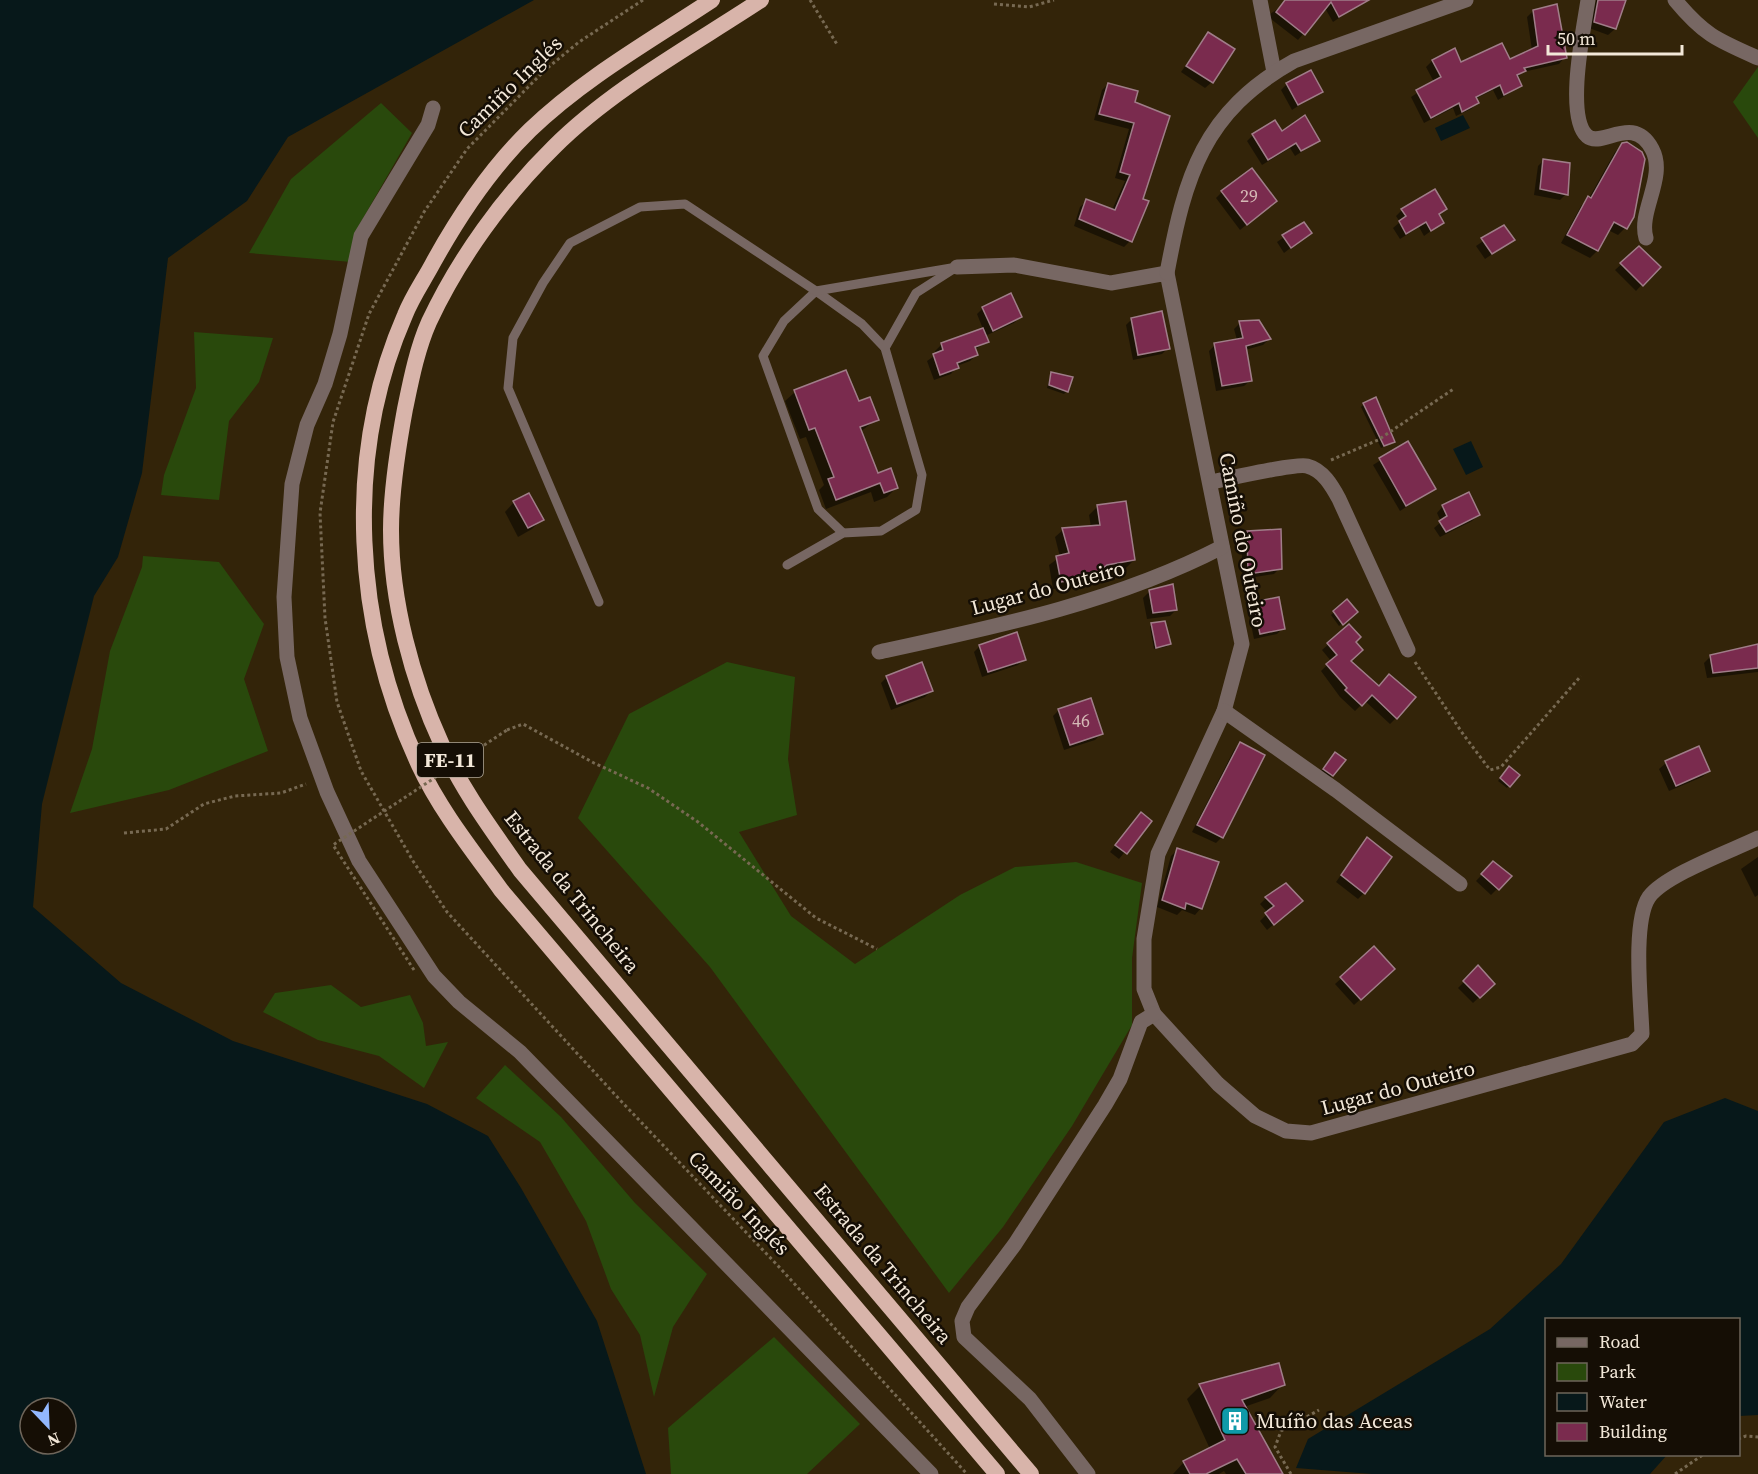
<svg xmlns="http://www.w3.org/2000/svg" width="1758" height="1474" font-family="'Source Serif 4',serif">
<rect width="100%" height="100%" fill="#332409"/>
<g fill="#29490c">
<path d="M1758,67V138L1733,102Z"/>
<path d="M381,103L412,133L358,227L351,262L249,253L291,179Z"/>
<path d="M194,332L273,338L259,382L229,421L219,500L161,495L164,475L196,388Z"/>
<path d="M143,556L219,562L264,624L244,679L268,751L169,790L70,813L92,749L110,651L142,567Z"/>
<path d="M727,662L795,677L788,759L797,815L739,832L791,916L855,964L960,895L1015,867L1076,862L1142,883L1132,958V1025L1072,1126L1003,1227L949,1293L710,967L578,818L629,714Z"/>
<path d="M331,985L361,1007L410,995L423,1023L426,1046L448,1042L424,1088L379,1056L318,1040L263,1012L275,993Z"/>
<path d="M505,1065L561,1117L635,1203L707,1274L673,1327L654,1397L640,1335L611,1289L586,1221L540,1142L476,1098Z"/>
<path d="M774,1337L860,1424L807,1474H671L668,1428Z"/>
</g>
<g fill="#07181a" fill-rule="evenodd">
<path d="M0,0H534L288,137L247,201L168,258L142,473L118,557L94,596L42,804L33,907L121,983L233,1041L427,1104L488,1136L521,1188L597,1321L646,1474H0ZM30,1408H66V1444H30Z"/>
<path d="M1463,115L1470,128L1441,141L1435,128Z"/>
<path d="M1471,441L1483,467L1466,475L1453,449Z"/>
<path d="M1725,1098L1758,1111V1415L1739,1416L1738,1320H1546V1454L1667,1455L1650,1474H1372L1296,1468L1308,1439L1490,1329L1561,1264L1664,1122Z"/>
</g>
<g fill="#0007">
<path d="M1291,0H1366L1333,22L1325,8L1298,40L1267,16Z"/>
<path d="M1596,0H1624L1615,29L1608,35L1589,28Z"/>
<path d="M1533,11L1565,57L1559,64L1523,72L1517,78L1521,86L1498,100L1493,90L1475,99L1477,103L1471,109L1456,116L1453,108L1424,123L1411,97L1434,82L1426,67L1432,61L1460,64L1509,61L1532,50L1527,17Z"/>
<path d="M1208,34L1212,82L1205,88L1181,72Z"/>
<path d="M1108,84L1133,103L1168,117L1130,241L1124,247L1074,226L1080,207L1087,201L1112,210L1125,181L1115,178L1129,129L1094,120L1102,90Z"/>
<path d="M1287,84L1321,91L1292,110L1281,90Z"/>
<path d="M1281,133L1318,141L1295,156L1290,148L1262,165L1247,141L1253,135Z"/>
<path d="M1623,145L1625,228L1618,235L1608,230L1597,251L1590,258L1561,243L1581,206L1589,198L1615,152Z"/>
<path d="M1544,160L1566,194L1560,200L1534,195L1538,166Z"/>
<path d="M1222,192L1275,201L1240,230L1216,198Z"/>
<path d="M1445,208L1438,215L1442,223L1424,236L1419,227L1400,239L1393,228L1400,222L1396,216L1402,210Z"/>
<path d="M1303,224L1310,233L1284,253L1277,242Z"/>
<path d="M1504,227L1513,240L1485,259L1476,246Z"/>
<path d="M1639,248L1658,267L1636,291L1615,270Z"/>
<path d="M983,308L1020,317L1014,323L985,336L987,342L974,350L976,355L970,361L957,366L951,374L934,380L927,361L937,354L935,351L942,344L983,329L977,314Z"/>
<path d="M1132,319L1168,348L1162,354L1133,360L1126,325Z"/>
<path d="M1240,323L1269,339L1263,345L1245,350L1251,380L1244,386L1216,391L1209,351L1215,345L1237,340L1234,329Z"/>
<path d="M1051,373L1067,391L1064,394L1047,388Z"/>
<path d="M795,392L858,403L877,419L860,432L877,475L896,488L887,497L874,502L871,492L826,509L819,490L824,485L806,437L800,439L785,401Z"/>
<path d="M1364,404L1393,441L1390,444L1381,448L1361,407Z"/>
<path d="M1408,443L1434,489L1400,511L1373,465Z"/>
<path d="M514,502L542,519L532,529L518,537L505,512Z"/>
<path d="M1443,506L1478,515L1472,521L1440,537L1434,528L1441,522L1437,513Z"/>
<path d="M1097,507L1134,560L1126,568L1097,573L1080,586L1053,589L1049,565L1060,557L1055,537L1063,530L1091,527L1089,515Z"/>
<path d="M1247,533L1280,568L1274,574L1243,579L1241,539Z"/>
<path d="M1150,591L1176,610L1170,616L1147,619L1143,598Z"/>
<path d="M1347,601L1353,615L1339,626L1331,615Z"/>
<path d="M1254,604L1283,628L1277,634L1254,639L1248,610Z"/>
<path d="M1152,624L1169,644L1166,647L1154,649L1150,627Z"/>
<path d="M1349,626L1354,642L1349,661L1396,718L1390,724L1365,701L1355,711L1340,697L1321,671L1331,661L1322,650Z"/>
<path d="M1758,645V672L1707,678L1704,663L1711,656Z"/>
<path d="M980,646L1024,659L1018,665L982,677L974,652Z"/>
<path d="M887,677L931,691L925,697L891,710L881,683Z"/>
<path d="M1059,710L1101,734L1095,740L1064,750L1053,716Z"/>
<path d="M1240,743L1222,837L1216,843L1192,832L1234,750Z"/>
<path d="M1698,748L1709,771L1702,777L1669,791L1659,769L1666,763Z"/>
<path d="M1332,756V775L1330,778L1321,772Z"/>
<path d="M1509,768L1517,776L1507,788L1498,781Z"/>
<path d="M1135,820L1150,821L1119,859L1110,852Z"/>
<path d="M1367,839L1364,893L1358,899L1336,882Z"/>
<path d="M1177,850L1201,908L1195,915L1182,910L1177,915L1157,907L1171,856Z"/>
<path d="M1758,857V895L1755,897L1741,869Z"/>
<path d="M1493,863L1510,876L1491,895L1476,881Z"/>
<path d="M1266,898L1294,907L1267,930L1260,921L1268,913L1260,904Z"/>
<path d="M1374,949L1387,975L1354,1005L1335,984Z"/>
<path d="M1478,968L1493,984L1473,1003L1458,988Z"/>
<path d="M1278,1365L1283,1384L1270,1398L1244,1407L1281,1474H1226L1224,1471L1219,1474H1173L1184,1462L1210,1449L1187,1399L1200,1386Z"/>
</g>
<g fill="#7a2b4e" stroke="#a07d89" stroke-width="1.5">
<path d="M1285,0H1369L1339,17L1331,2L1305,35L1276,12Z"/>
<path d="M1598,0H1626L1616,29L1594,22Z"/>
<path d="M1557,4L1567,58L1524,68L1526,71L1517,75L1522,86L1504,95L1500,85L1476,97L1479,103L1462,112L1459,103L1431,118L1416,90L1441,77L1432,60L1455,48L1461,62L1502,43L1510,59L1538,46L1533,10Z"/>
<path d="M1208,32L1235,49L1213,83L1186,66Z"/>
<path d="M1311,70L1323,92L1298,105L1286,83Z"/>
<path d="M1108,83L1138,91L1135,102L1170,116L1143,199L1149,201L1132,242L1079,219L1086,199L1115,210L1130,175L1120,172L1134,123L1099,114Z"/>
<path d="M1305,115L1320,141L1301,151L1296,143L1268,160L1252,134L1275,120L1282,131Z"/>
<path d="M1627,142L1642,152L1645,159L1634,217L1627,229L1614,222L1598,251L1567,235L1588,196L1591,198L1622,143Z"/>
<path d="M1543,159L1570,163L1568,195L1540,189Z"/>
<path d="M1252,168L1277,201L1247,225L1221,191Z"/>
<path d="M1435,189L1447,209L1439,214L1444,223L1431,231L1426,222L1406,234L1399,221L1406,216L1401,209Z"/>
<path d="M1304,222L1312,233L1291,248L1282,235Z"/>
<path d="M1504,225L1515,240L1492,254L1481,238Z"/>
<path d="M1639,246L1661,267L1643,286L1620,263Z"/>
<path d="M1011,293L1022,317L993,331L982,307Z"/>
<path d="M1162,311L1170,349L1138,355L1131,318Z"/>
<path d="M1259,320L1271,339L1246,346L1252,381L1222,386L1214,343L1243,338L1239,321Z"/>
<path d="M983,328L989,342L975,347L978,355L957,363L959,368L940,375L933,354L943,350L941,343Z"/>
<path d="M846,370L859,401L870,397L879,420L860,427L878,473L891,468L898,488L884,493L880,483L836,500L828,479L834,477L815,428L809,430L794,390Z"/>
<path d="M1051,372L1073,377L1068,392L1049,385Z"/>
<path d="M1376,397L1395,442L1384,446L1363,403Z"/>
<path d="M1408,441L1436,489L1406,506L1379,458Z"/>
<path d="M1469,492L1480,515L1446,532L1439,521L1447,516L1442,505Z"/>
<path d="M529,493L544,520L528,528L513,501Z"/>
<path d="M1126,501L1135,560L1107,565L1089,578L1061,582L1056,556L1069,553L1062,528L1100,525L1097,505Z"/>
<path d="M1281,529L1282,569L1248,574L1247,531Z"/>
<path d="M1173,584L1177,610L1153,613L1149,590Z"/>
<path d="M1279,597L1285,629L1260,634L1253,602Z"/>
<path d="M1347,599L1358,612L1343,625L1333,611Z"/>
<path d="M1165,621L1171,644L1156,648L1151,623Z"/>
<path d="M1349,624L1361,637L1356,642L1363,650L1351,661L1379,686L1389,674L1416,697L1397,719L1372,695L1362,706L1345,690L1347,688L1326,664L1337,655L1327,643Z"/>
<path d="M1017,632L1026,660L988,672L979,645Z"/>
<path d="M1758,644V668L1713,673L1710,655Z"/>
<path d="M922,662L933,691L897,704L886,676Z"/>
<path d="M1091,698L1103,734L1070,745L1058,709Z"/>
<path d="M1240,742L1265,755L1223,838L1197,825Z"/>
<path d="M1699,746L1710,771L1676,786L1665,761Z"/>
<path d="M1335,752L1346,760L1333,776L1323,769Z"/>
<path d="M1509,766L1520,775L1510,787L1500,778Z"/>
<path d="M1141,812L1152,821L1127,854L1115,845Z"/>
<path d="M1367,837L1392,857L1365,894L1341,875Z"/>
<path d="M1177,848L1219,862L1202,909L1186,903L1185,909L1162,900Z"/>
<path d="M1493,861L1512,876L1499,890L1481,874Z"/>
<path d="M1286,883L1303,901L1274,925L1265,913L1274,906L1265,897Z"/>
<path d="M1374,946L1395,969L1361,1000L1340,977Z"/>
<path d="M1478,965L1495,984L1480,998L1463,981Z"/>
<path d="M1279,1363L1285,1385L1242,1400L1283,1474H1246L1237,1459L1206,1474H1190L1183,1461L1225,1440L1199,1384Z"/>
</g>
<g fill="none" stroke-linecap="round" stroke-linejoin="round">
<g stroke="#776952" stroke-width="3" stroke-dasharray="3 3" stroke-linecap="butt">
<path d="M643,0L579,42L545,70L467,149L424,212L369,314L333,422L320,513L325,618L337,702L361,771L413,861L447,912L620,1100L781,1269L967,1474"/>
<path d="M810,0L838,46"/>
<path d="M994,4L1029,7L1054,0"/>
<path d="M1331,460L1378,440L1455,388"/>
<path d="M1415,662L1463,734L1490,770L1501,767L1581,676"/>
<path d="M507,730L523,724L594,763L648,788L698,822L816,918L877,949"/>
<path d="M124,833L166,829L204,804L235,796L281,793L306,784"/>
<path d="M1738,1439L1746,1436L1758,1437"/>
<path d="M1291,1474L1275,1447L1281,1431L1319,1410"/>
<path d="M1675,1474L1704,1454"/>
</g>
<g stroke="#776763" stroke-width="9">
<path d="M843,533L818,509L763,356L784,321L816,291L862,324L885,348"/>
<path d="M787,565L843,533L881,531L916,510L922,475L885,348L916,293L952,270"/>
<path d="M599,602L508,388L513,338L543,283L570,243L640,207L685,204L816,291L957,267"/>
</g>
<g stroke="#776763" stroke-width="15">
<path d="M1260,0L1274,72"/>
<path d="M1588,0C1584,27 1565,116 1587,136C1602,149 1633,113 1652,149C1667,177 1638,211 1646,238"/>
<path d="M1675,0C1704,35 1717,40 1758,58"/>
<path d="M433,108L428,125L361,236L340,334L325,384L307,425L292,484L284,597L287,657L300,718L327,792L359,861L434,976L459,1002L520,1052L931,1474"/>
<path d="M957,267L1014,265L1111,283L1167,273L1242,644L1224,711L1158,854L1144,939V989L1154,1014L1218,1084L1255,1116L1286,1131L1311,1133L1632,1044L1642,1034C1641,1002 1632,922 1649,897C1665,875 1731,851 1758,838"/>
<path d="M1211,482C1227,479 1296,463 1307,466C1323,470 1332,486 1339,499L1408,650"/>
<path d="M879,652C995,627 1116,602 1222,547"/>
<path d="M1224,711L1336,790L1460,884"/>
<path d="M1088,1474L1030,1399L964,1337L962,1321L968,1307L1015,1244L1105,1105L1120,1079L1141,1022L1154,1014"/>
</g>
<path stroke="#776763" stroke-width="15" d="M1167,273C1185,176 1203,112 1294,61L1466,0"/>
<g stroke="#d8b4aa" stroke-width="16">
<path d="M712,0C650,41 584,78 530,130C490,169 460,214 433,263C424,280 412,297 405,315C343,457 354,626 419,765C440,810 472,850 501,890L997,1474"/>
<path d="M761,0C693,45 612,89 554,147C504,196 459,258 429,322C417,349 411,380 405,409C398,447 391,490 391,530C391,601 412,680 442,745C462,790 492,830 520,870L1031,1474"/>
</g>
<path stroke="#776952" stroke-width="3" stroke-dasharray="3 3" stroke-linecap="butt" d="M414,970L333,845L507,730"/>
</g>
<defs>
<g id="building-square" transform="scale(1.5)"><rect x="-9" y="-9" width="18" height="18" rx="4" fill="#0f9aa8" stroke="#150e05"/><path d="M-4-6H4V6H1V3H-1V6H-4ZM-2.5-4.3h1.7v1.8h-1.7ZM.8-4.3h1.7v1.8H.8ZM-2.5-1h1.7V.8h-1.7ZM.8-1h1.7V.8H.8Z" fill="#fff"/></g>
</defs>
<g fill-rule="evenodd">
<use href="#building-square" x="1235" y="1421"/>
</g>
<g text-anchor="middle" stroke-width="5" stroke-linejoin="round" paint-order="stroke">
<g font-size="18" fill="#d5b9b6">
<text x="1249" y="202">29</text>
<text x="1081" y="727">46</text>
</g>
<rect fill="#150e05" stroke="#b0a799" stroke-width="1.5" x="417" y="743" width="66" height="34" rx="4.5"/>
<g font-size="20" font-weight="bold" fill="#f3e8d9">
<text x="450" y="767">FE-11</text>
</g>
<g font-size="21" fill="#f3e8d9" stroke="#150e05">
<text transform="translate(510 87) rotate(-44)" y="7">Camiño Inglés</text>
<text transform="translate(1243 540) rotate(79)" y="7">Camiño do Outeiro</text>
<text transform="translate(1048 588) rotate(-15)" y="7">Lugar do Outeiro</text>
<text transform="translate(572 892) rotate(51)" y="7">Estrada da Trincheira</text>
<text transform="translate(1398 1088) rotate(-15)" y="7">Lugar do Outeiro</text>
<text transform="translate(739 1203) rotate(46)" y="7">Camiño Inglés</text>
<text transform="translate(883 1264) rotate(50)" y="7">Estrada da Trincheira</text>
</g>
<g font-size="21" fill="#f3e8d9" stroke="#150e05" text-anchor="start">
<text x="1256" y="1428">Muíño das Aceas</text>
</g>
</g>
<rect x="1545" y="1318" width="195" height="138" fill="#150e05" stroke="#6e655a" stroke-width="1.5"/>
<rect x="1557" y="1338" width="30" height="9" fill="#776763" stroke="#6e655a" stroke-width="1.5"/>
<text x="1599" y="1348" font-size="18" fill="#f3e8d9">Road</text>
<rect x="1557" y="1363" width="30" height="18" fill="#29490c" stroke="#6e655a" stroke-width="1.5"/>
<text x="1599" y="1378" font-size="18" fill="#f3e8d9">Park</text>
<rect x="1557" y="1393" width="30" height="18" fill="#07181a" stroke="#6e655a" stroke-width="1.5"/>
<text x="1599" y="1408" font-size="18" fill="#f3e8d9">Water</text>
<rect x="1557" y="1423" width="30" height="18" fill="#7a2b4e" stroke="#6e655a" stroke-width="1.5"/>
<text x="1599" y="1438" font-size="18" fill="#f3e8d9">Building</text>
<g transform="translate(48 1426) rotate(157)"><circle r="28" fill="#150e05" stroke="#6e655a" stroke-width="1.5"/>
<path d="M0-4.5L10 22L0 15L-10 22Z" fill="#92b7fd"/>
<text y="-9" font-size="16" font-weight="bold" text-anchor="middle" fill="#f3e8d9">N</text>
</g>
<path d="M1548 45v9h134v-9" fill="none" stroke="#f3e8d9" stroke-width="3"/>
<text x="1557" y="45" font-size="18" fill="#f3e8d9" stroke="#150e05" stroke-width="4.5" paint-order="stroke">50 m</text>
</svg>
